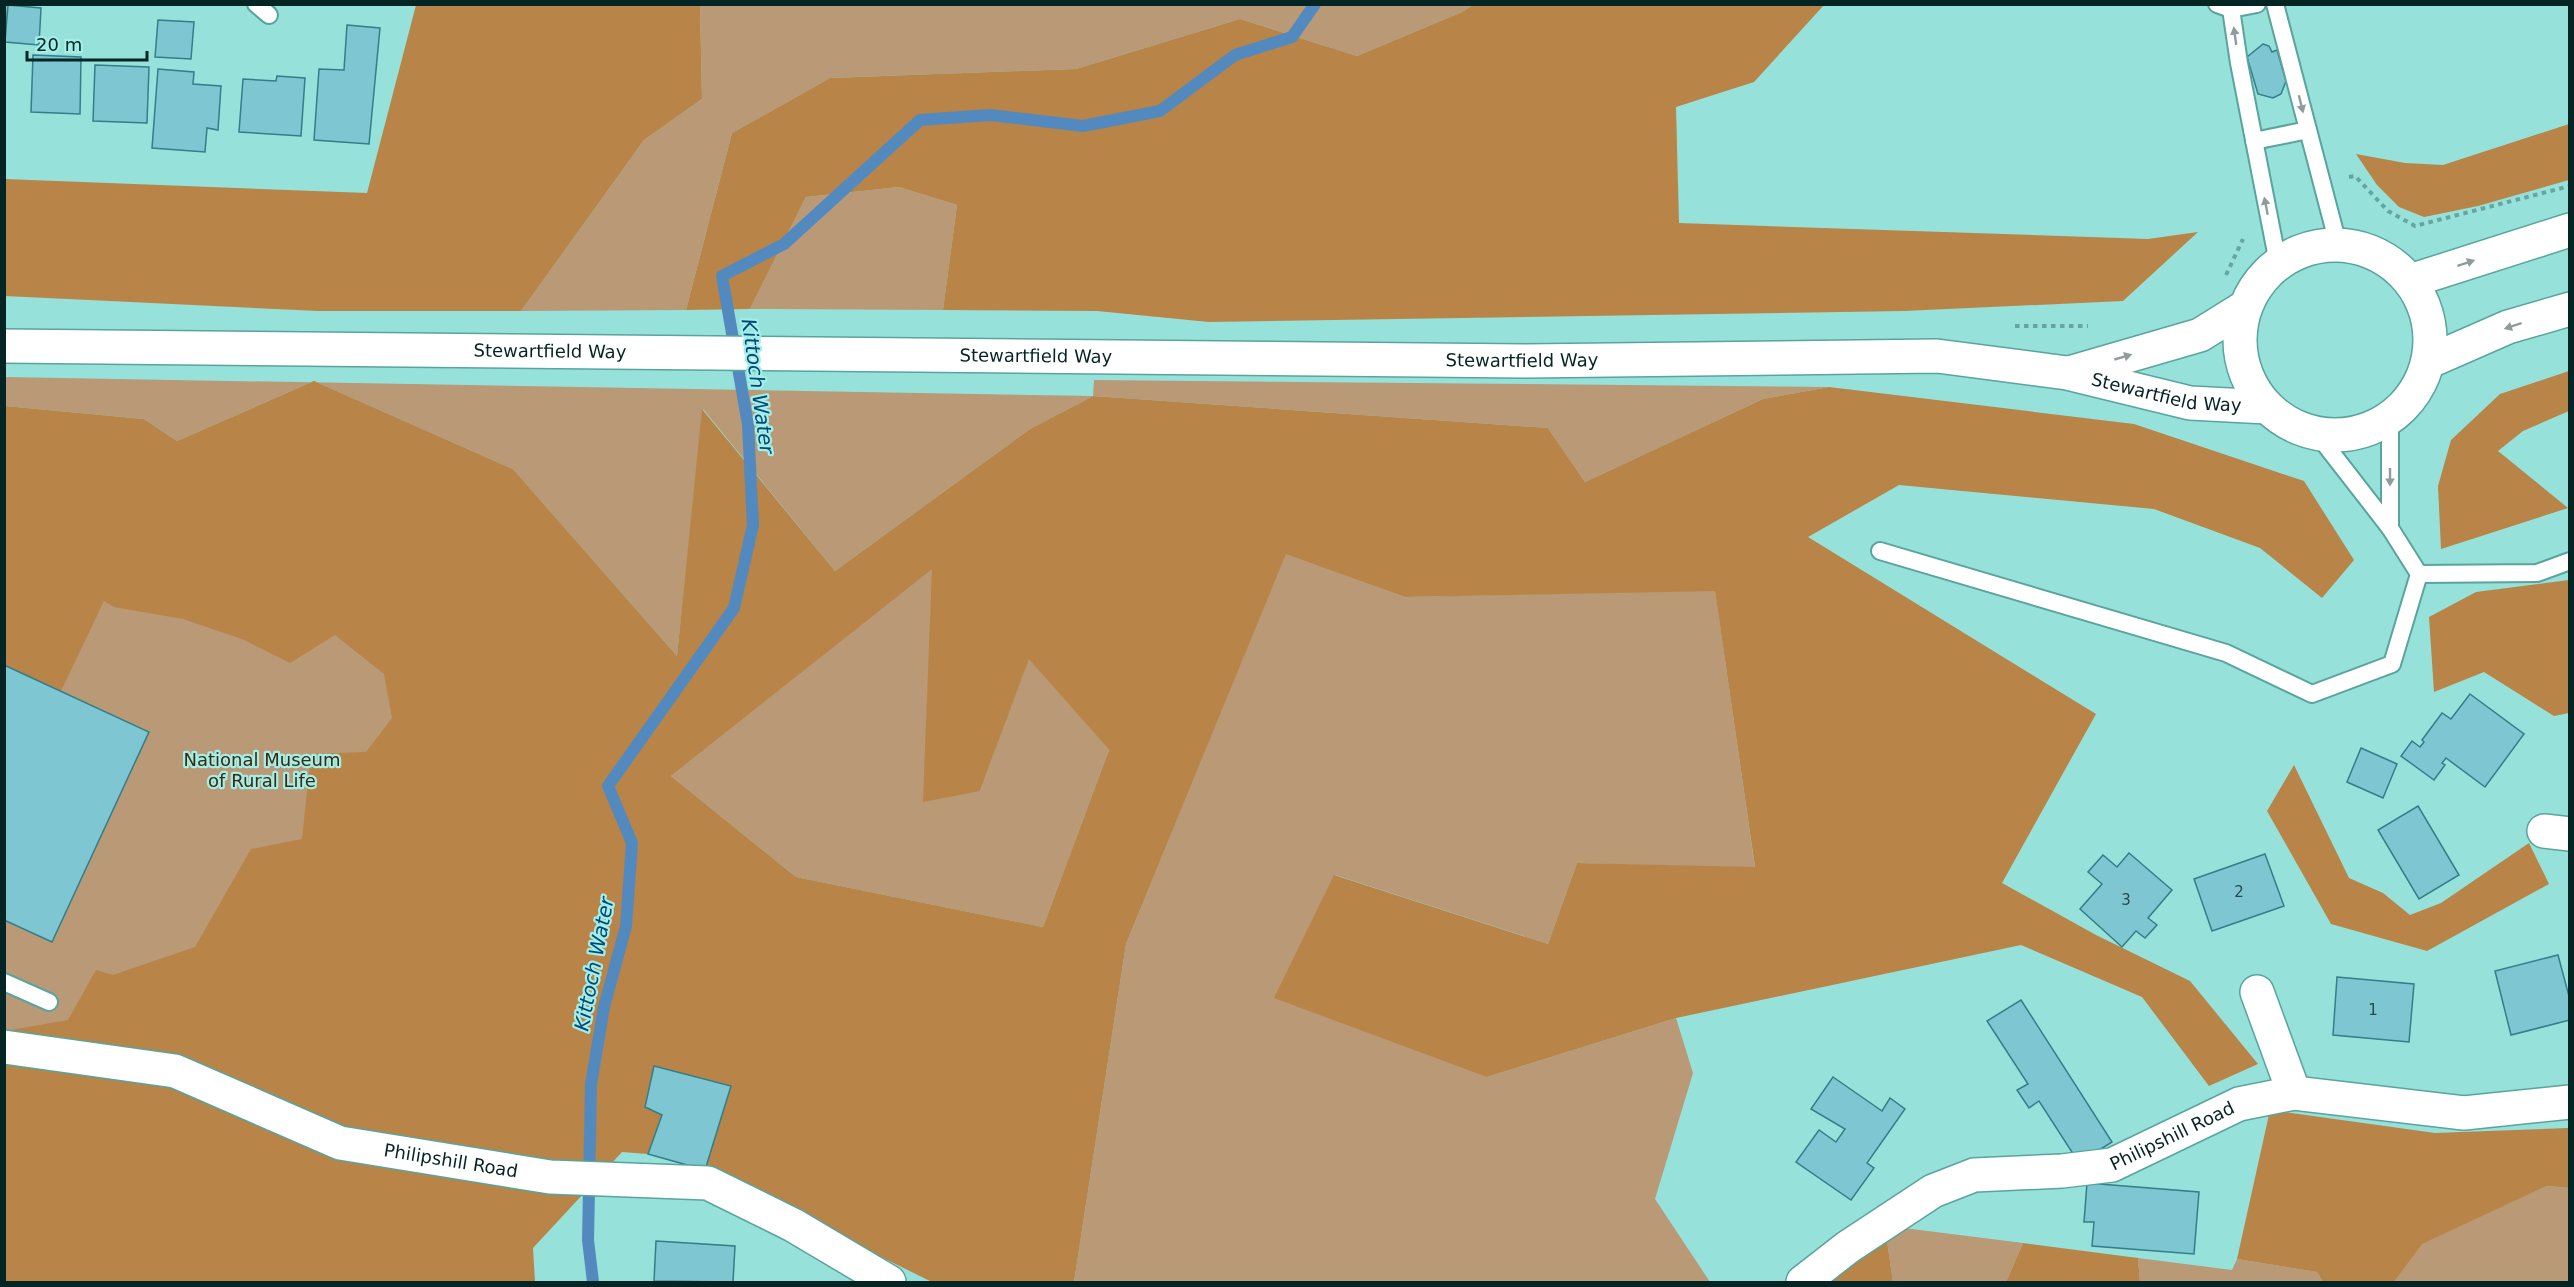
<svg xmlns="http://www.w3.org/2000/svg" width="2574" height="1287" font-family="'DejaVu Sans',sans-serif">
<rect width="100%" height="100%" fill="#96e1da"/>
<g fill="#ba9976">
<path d="M700,5H1473L1462,12L1357,56L1240,19L1076,69L830,78L732,133L686,310L521,311L644,140L702,99Z"/>
<path d="M899,187L957,205L943,310L750,309L806,197Z"/>
<path d="M5,377L1093,396L1094,380L1829,387L1763,399L1585,482L1548,428L1093,396L1030,429L835,571L703,409L677,656L513,469L314,381L177,441L144,419L5,406Z"/>
<path d="M424,442L577,903L5,1065L4,479Z"/>
<path d="M1286,553L1405,597L1715,590L1755,868L1577,863L1548,944L1335,875L1487,1077L1676,1018L1693,1073L1655,1199L1710,1282H1074L1126,944Z"/>
<path d="M932,568L980,791L1029,658L1109,750L1043,927L796,877L671,776Z"/>
<path d="M2547,1186L2569,1188V1282H2394L2421,1244Z"/>
<path d="M1896,1227L2023,1243L2006,1282H1893L1886,1234Z"/>
<path d="M2138,1258L2232,1270L2237,1259L2317,1272L2323,1282H2140Z"/>
</g>
<g fill="#b88448" fill-rule="evenodd">
<path d="M416,5H700L702,99L644,140L521,311H318L5,296V179L367,193Z"/>
<path d="M1473,5H1824L1754,82L1676,107L1679,223L2148,239L2198,232L2123,301L1904,311L1209,322L1097,311L943,310L957,205L899,187L806,197L750,309L686,310L732,133L830,78L1076,69L1240,19L1357,56L1462,12Z"/>
<path d="M2569,124V180L2478,206L2424,217L2399,207L2377,185L2356,154L2405,163L2443,165Z"/>
<path d="M2569,371V411L2523,431L2498,451L2568,508L2441,549L2438,486L2451,440L2500,394Z"/>
<path d="M314,381L513,469L677,656L702,409L835,571L1030,429L1093,396L1548,428L1585,482L1763,399L1829,387L2134,424L2304,481L2354,560L2322,598L2260,548L2154,509L1899,485L1808,537L2096,714L2002,883L2096,935L2190,981L2258,1064L2209,1086L2142,997L2021,945L1676,1018L1487,1077L1274,998L1334,875L1548,944L1577,863L1755,867L1715,591L1405,597L1286,554L1126,944L1074,1282H932L705,1170L648,1154L622,1152L533,1248L535,1282H5V1031L68,1020L96,970L113,975L195,947L251,849L302,839L311,754L366,752L392,718L384,674L335,635L290,663L242,639L183,619L114,607L104,601L61,691L5,665V406L144,419L177,441ZM932,569L923,802L980,791L1029,659L1109,750L1043,927L796,877L671,776Z"/>
<path d="M2569,580V713L2554,716L2484,672L2434,692L2429,617L2476,592Z"/>
<path d="M2294,765L2349,878L2383,893L2410,915L2441,903L2529,843L2549,884L2427,951L2331,924L2267,811Z"/>
<path d="M2270,1110L2435,1133L2569,1128V1188L2547,1186L2422,1244L2394,1282H2323L2317,1272L2237,1259Z"/>
<path d="M1886,1234L1893,1282H1830Z"/>
<path d="M2023,1243L2138,1258L2140,1282H2006Z"/>
</g>
<g fill="none" stroke-linecap="round" stroke-linejoin="round">
<path stroke="#528abf" stroke-width="12" d="M593,1282L588,1240L591,1084L604,1007L626,926L632,843L608,786L734,608L753,525L748,425L722,276L784,244L920,120L990,115L1083,126L1160,111L1235,55L1292,37L1315,4"/>
</g>
<g fill="#7dc6d2" stroke="#337e89" stroke-width="1.5">
<path d="M4,5H8L5,42H4Z"/>
<path d="M8,5L41,8L39,45L5,42Z"/>
<path d="M158,20L194,22L191,59L155,57Z"/>
<path d="M347,25L380,28L369,144L314,140L319,69L344,70Z"/>
<path d="M2263,44L2269,46L2272,52L2277,50L2286,81L2281,94L2273,98L2258,94L2247,57Z"/>
<path d="M33,55L81,57L80,114L31,112Z"/>
<path d="M95,65L149,67L147,123L93,121Z"/>
<path d="M158,69L194,72L193,84L221,86L218,130L207,128L205,152L152,148Z"/>
<path d="M277,76L305,78L301,136L239,132L243,79L276,81Z"/>
<path d="M4,665L149,732L52,942L4,920Z"/>
<path d="M2470,694L2524,734L2485,787L2446,758L2442,763L2445,765L2434,780L2401,756L2412,741L2420,747L2424,742L2422,740L2442,713L2451,719Z"/>
<path d="M2361,748L2397,764L2383,798L2347,782Z"/>
<path d="M2418,806L2459,875L2419,899L2378,830Z"/>
<path d="M2129,853L2172,890L2148,918L2157,925L2145,938L2136,931L2122,947L2080,909L2102,884L2088,872L2103,855L2117,867Z"/>
<path d="M2265,854L2284,906L2212,931L2194,879Z"/>
<path d="M2558,955L2570,1000V1020L2511,1035L2495,971Z"/>
<path d="M2337,977L2414,984L2409,1042L2333,1035Z"/>
<path d="M2021,1000L2112,1142L2079,1163L2039,1101L2029,1108L2017,1090L2028,1084L1987,1021Z"/>
<path d="M654,1066L731,1086L705,1170L648,1154L662,1115L645,1107Z"/>
<path d="M1833,1077L1882,1111L1890,1098L1905,1109L1867,1163L1874,1168L1851,1200L1796,1162L1819,1130L1836,1142L1845,1129L1811,1109Z"/>
<path d="M2087,1183L2199,1192L2194,1254L2092,1246L2094,1222H2084Z"/>
<path d="M656,1241L735,1246L733,1282L654,1281Z"/>
</g>
<g fill="none" stroke-linecap="round" stroke-linejoin="round">
<g stroke="#59a49d" stroke-width="20">
<g id="service">
<path d="M256,4L269,15"/>
<path d="M2217,4L2231,9L2257,4"/>
<path d="M2275,4L2338,244"/>
<path d="M2231,9L2239,63L2278,263"/>
<path d="M2254,141L2308,130"/>
<path d="M2317,434L2390,528V418"/>
<path d="M1880,551L2226,653L2312,694L2392,664L2419,574L2390,528"/>
<path d="M2419,574L2537,573L2570,561"/>
<path d="M4,982L49,1002"/>
</g>
</g>
<g stroke="#59a49d" stroke-width="36">
<g id="minor">
<path d="M2544,831L2570,834"/>
<path d="M2257,992L2294,1093"/>
<path id="s1" d="M4,1047L175,1071L340,1143L550,1177L708,1183L793,1225L889,1282"/>
<path id="s2" d="M1803,1282L1848,1247L1933,1191L1974,1175L2062,1171L2112,1165L2239,1104L2294,1093L2464,1113L2570,1102"/>
</g>
</g>
<g stroke="#59a49d" stroke-width="36">
<g id="tertiary">
<circle cx="2335" cy="340" r="95"/>
<path d="M2410,281L2570,230"/>
<path id="s3" d="M4,346L1526,361L1937,356L2067,373L2190,403L2267,407"/>
<path d="M2428,362L2508,327L2570,309"/>
<path d="M2069,373L2200,335L2245,307"/>
</g>
</g>
<g stroke="#67a5a0" stroke-width="4" stroke-dasharray="4.5 4.5" stroke-linecap="butt">
<path d="M2349,177L2355,176L2388,211L2415,226L2570,186"/>
<path d="M2226,275L2243,239"/>
<path d="M2015,326H2088"/>
</g>
<use href="#service" stroke="#fff" stroke-width="16"/>
<use href="#minor" stroke="#fff" stroke-width="33"/>
<use href="#tertiary" stroke="#fff" stroke-width="33"/>
</g>
<defs><path id="oneway-solid" d="M-6-.8H1V-3.2L6.5 0L1 3.2V.8H-6Z" transform="scale(1.5)"/></defs>
<g fill="#8e9d9c">
<use href="#oneway-solid" transform="translate(2235 36) rotate(-98)"/>
<use href="#oneway-solid" transform="translate(2301 104) rotate(76)"/>
<use href="#oneway-solid" transform="translate(2266 206) rotate(-101)"/>
<use href="#oneway-solid" transform="translate(2466 263) rotate(-18)"/>
<use href="#oneway-solid" transform="translate(2513 326) rotate(162)"/>
<use href="#oneway-solid" transform="translate(2123 357) rotate(-16)"/>
<use href="#oneway-solid" transform="translate(2390 477) rotate(90)"/>
</g>
<g text-anchor="middle" stroke-width="4.5" stroke-linejoin="round" paint-order="stroke">
<g font-size="15" fill="#224d4f">
<text x="2239" y="897">2</text>
<text x="2126" y="905">3</text>
<text x="2373" y="1015">1</text>
</g>
<g font-size="18" fill="#042523" stroke="#a3eee7">
<text dy="6" stroke="none"><textPath href="#s3" startOffset="546">Stewartfield Way</textPath></text>
<text dy="6" stroke="none"><textPath href="#s3" startOffset="1032">Stewartfield Way</textPath></text>
<text dy="6" stroke="none"><textPath href="#s3" startOffset="1518">Stewartfield Way</textPath></text>
<text dy="6" stroke="none"><textPath href="#s3" startOffset="2166">Stewartfield Way</textPath></text>
<text dy="6" stroke="none"><textPath href="#s2" startOffset="408">Philipshill Road</textPath></text>
<text dy="6" stroke="none"><textPath href="#s1" startOffset="465">Philipshill Road</textPath></text>
</g>
<g font-size="18" fill="#3f280d" stroke="#a3eee7">
<text x="262" y="766">National Museum<tspan x="262" dy="21">of Rural Life</tspan></text>
</g>
<g font-size="20" font-style="italic" fill="#024779" stroke="#a3eee7">
<text transform="translate(758 386) rotate(82)" y="7">Kittoch Water</text>
<text transform="translate(594 964) rotate(-79)" y="7">Kittoch Water</text>
</g>
</g>
<rect width="2574" height="1287" fill="none" stroke="#042523" stroke-width="12"/>
<path d="M27 51v9h120v-9" fill="none" stroke="#042523" stroke-width="3"/>
<text x="36" y="51" font-size="18" fill="#042523" stroke="#a3eee7" stroke-width="4.5" paint-order="stroke">20 m</text>
</svg>
